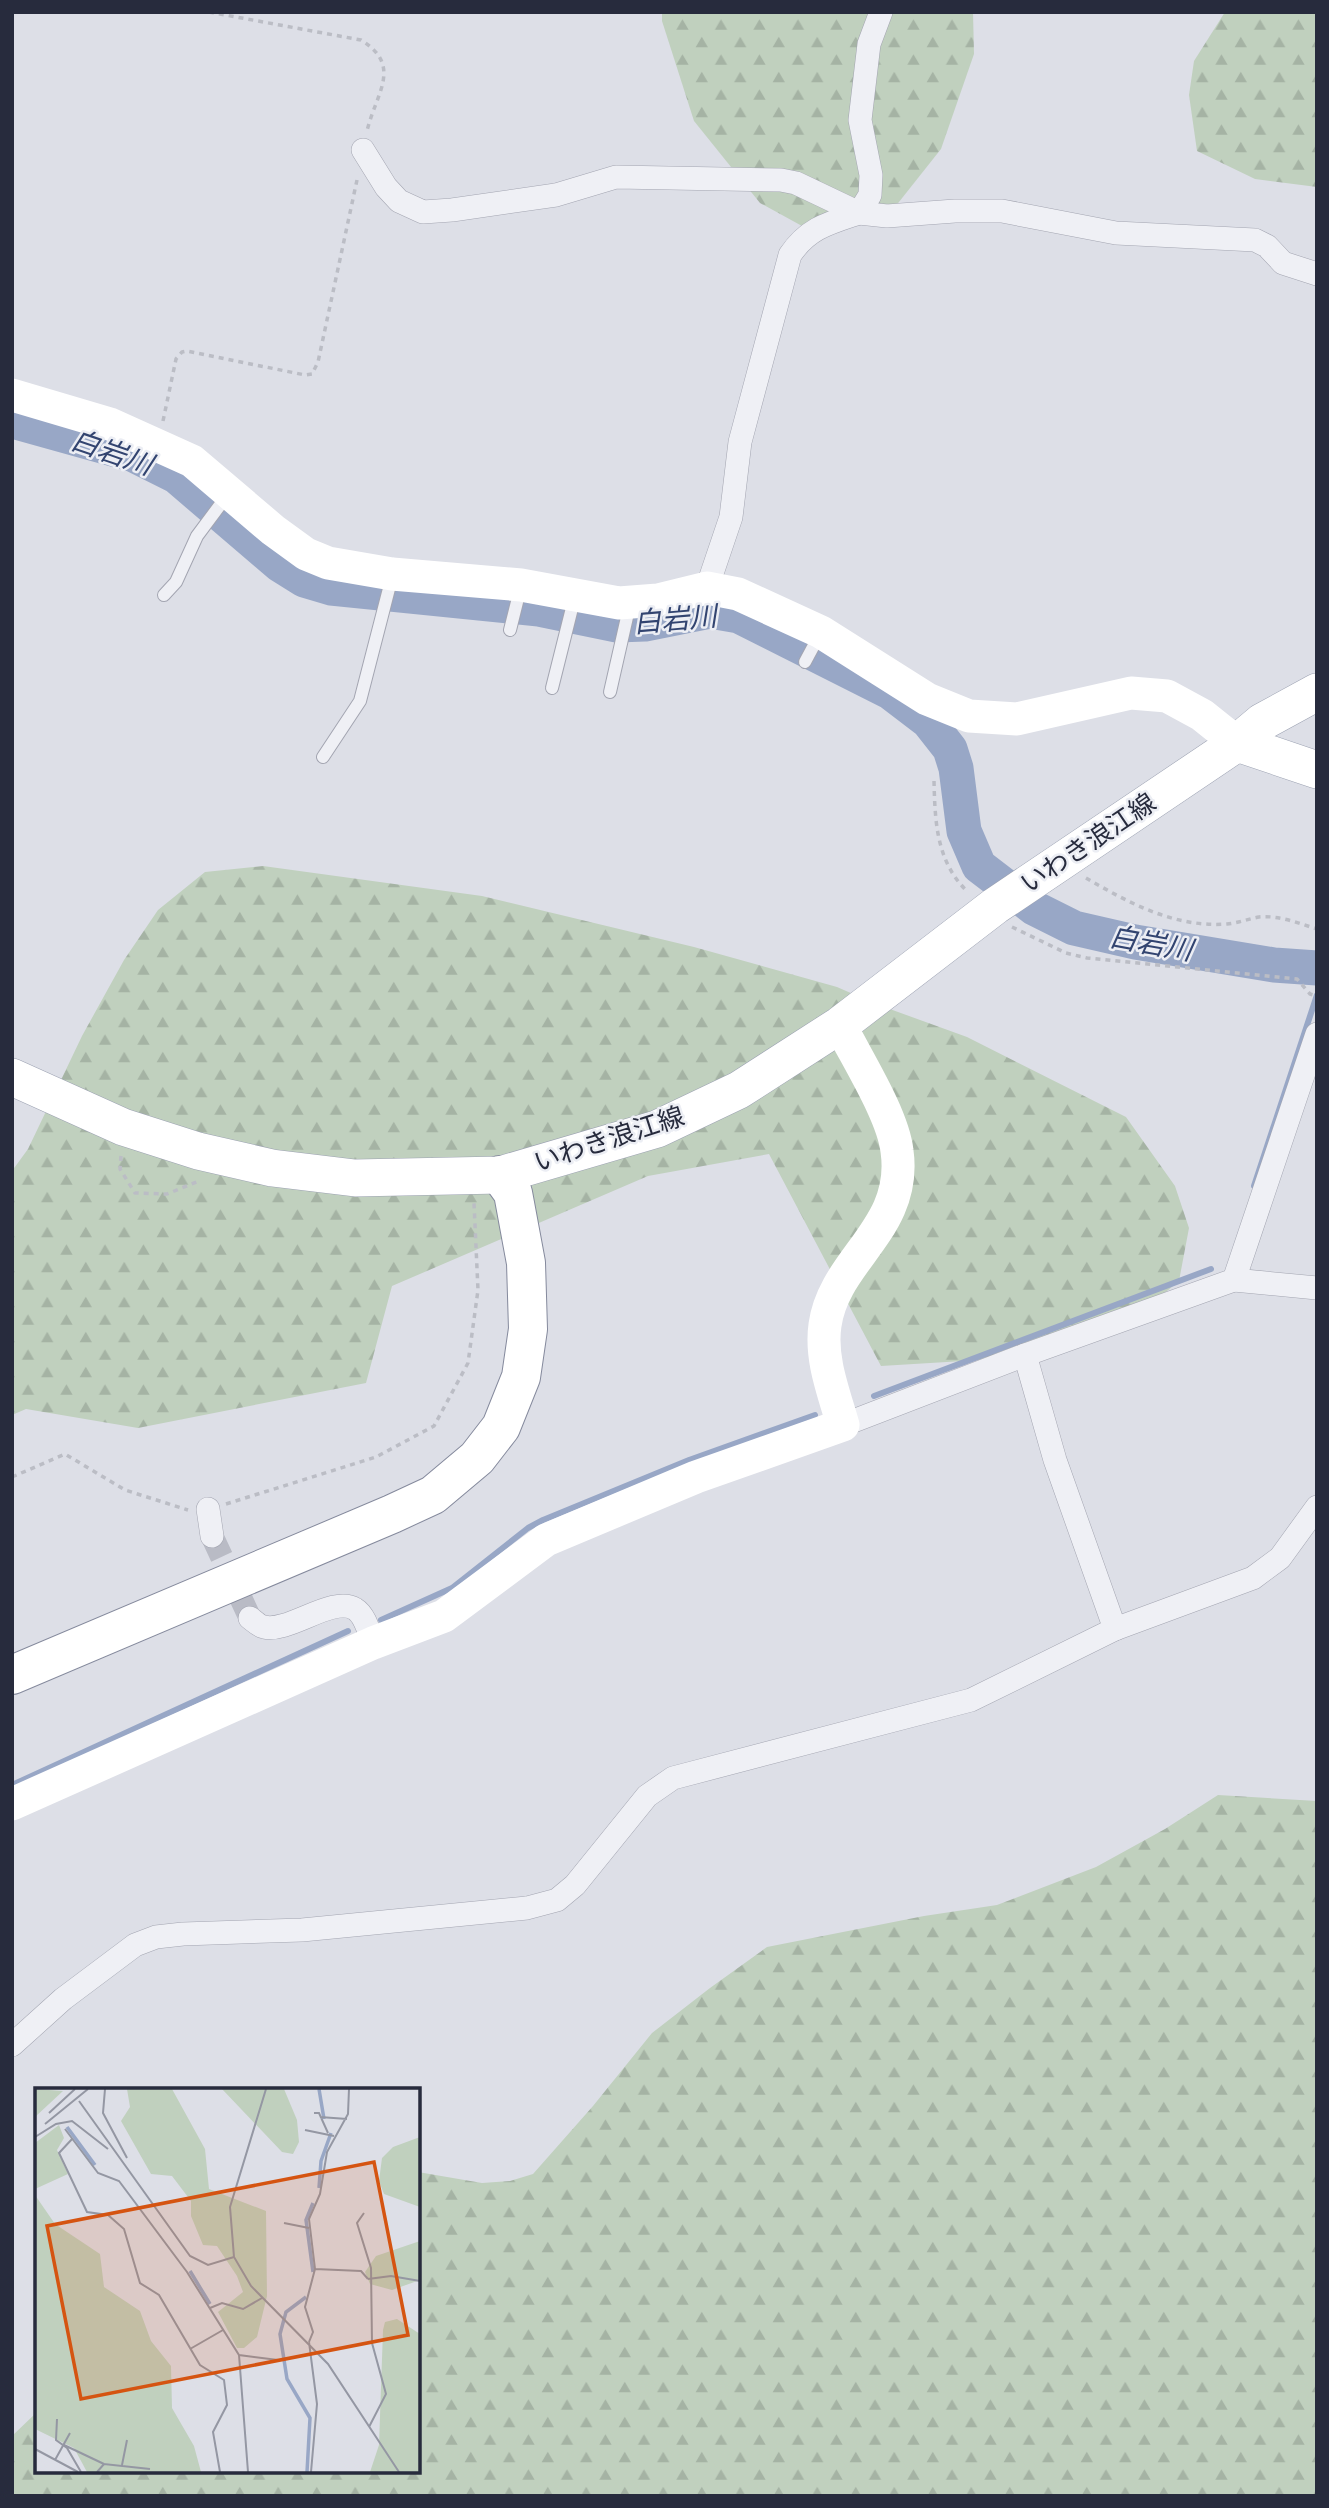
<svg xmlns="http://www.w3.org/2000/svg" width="1329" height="2508" font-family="Mulish,'Noto Sans JP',sans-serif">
<defs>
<pattern id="forest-firs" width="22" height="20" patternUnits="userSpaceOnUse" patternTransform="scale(1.75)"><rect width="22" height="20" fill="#c0d0be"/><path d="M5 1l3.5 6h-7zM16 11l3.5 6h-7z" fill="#a5b3a4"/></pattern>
</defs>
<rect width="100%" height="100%" fill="#dddfe7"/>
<g fill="url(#forest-firs)">
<path d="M662,12H973L974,54L941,149L895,207L802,226L760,203L694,121L662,21Z"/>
<path d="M1225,12H1317V187L1255,179L1197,151L1189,95L1194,61Z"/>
<path d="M263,866L482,896L694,947L837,987L876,1004L967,1037L1126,1117L1175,1186L1189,1228L1179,1281L1131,1321L996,1359L881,1366L769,1154L648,1176L392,1286L366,1383L138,1428L26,1409L12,1415V1171L28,1149L82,1036L124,960L158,910L205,872Z"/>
<path d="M1218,1795L1317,1801V2496H12V2436L37,2412V2471H418V2172L482,2183L510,2181L533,2174L593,2106L652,2033L710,1988L767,1947L924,1916L997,1905L1096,1867L1165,1829Z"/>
</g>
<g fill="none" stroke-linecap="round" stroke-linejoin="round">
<g stroke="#98a7c6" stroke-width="6">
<path d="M1254,1186L1317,995"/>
<path d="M874,1396L1211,1269"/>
<path d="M381,1620L452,1588L528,1528L543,1520L689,1460L815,1415"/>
<path d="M12,1785L348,1631"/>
</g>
<path stroke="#98a7c6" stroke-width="35" d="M12,421L134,455L176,476L280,565L304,580L331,588L539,609L617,625L645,624L710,611L739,616L890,692L928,721L950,749L956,768L964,831L979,866L1034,908L1074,928L1135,942L1274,965L1317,968"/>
<path stroke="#b9bbc5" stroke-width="23" stroke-dasharray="23 11" stroke-linecap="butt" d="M212,1536L250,1618"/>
<g stroke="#a3a5b1" stroke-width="14">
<g id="lane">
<path d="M164,595L176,582L197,536L229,493"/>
<path d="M510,630L521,586"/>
<path d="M805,662L820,634"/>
<path d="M552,688L575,596"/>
<path d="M610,692L630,604"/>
<path d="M323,757L360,701L392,577"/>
</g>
</g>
<g stroke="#a3a5b1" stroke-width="24">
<g id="street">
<path d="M363,150L386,187L399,201L423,212L452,210L556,195L616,177L781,180L796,183L859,213L887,216L955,211H1002L1116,233L1255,240L1267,246L1283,263L1317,274"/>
<path d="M707,588L731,517L740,442L790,255C808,228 829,223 859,213L870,195L871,175L860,120L869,44L881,12"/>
<path d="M1234,1280L1317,1288"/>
<path d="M1025,1355L1055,1460L1115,1629"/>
<path d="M843,1425L1025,1355L1234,1280L1317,1034"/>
<path d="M208,1509L212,1536"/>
<path d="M250,1618C254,1621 259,1626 264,1627C289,1633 333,1595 355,1609C365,1615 369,1632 373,1643"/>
<path d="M12,2045L63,1999L135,1945L156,1937L183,1934L302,1930L527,1908L557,1900L575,1885L647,1796L673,1778L971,1700L1115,1629L1253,1578L1280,1558L1317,1507"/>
</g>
</g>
<g stroke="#9ca2b2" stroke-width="38">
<g id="primary">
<path d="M1237,743L1317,770"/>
<path d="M12,1077L123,1127L198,1151L272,1168L355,1178L500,1175L657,1129L739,1090L840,1025L995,906L1237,743L1262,722L1317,692"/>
</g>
</g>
<g stroke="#858a9d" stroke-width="40">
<path id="highway" d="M12,1675L392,1514L433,1495L477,1458L501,1427L521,1377L528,1329L526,1263L513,1193L500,1175"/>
</g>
<g stroke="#bbbdc5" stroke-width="3.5" stroke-dasharray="5 5" stroke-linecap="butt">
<path d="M209,12L361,40C403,66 376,93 367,131"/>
<path d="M163,421L176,359L182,352L187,351L305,375L312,374L318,362L357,180"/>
<path d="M934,781C935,821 936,862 968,892"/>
<path d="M1086,878C1129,903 1175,928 1227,924C1238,923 1248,919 1259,917C1279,915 1298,923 1317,929"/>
<path d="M1012,927L1066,953L1087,958L1297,979L1310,994L1317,996"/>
<path d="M121,1156L120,1169L135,1193L167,1194L199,1181"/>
<path d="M12,1477L65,1454L125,1490L188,1510"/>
<path d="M226,1504L376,1457L434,1426L468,1363L478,1290L474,1203"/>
</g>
<use href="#lane" stroke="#eff0f5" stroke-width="12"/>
<use href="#street" stroke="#eff0f5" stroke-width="23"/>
<g stroke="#fff" stroke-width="33">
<path d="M12,395L110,424L192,461L273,530L306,554L328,563L392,574L521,585L619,603L658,600L707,588L738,594L821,632L927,699L969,716L1017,719L1131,693L1167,696L1202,715L1237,743"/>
<path d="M12,1804L373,1643L444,1616L546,1540L696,1477L843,1425C834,1393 820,1359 825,1325C834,1259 908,1229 897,1151C893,1115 857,1059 840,1025"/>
</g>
<use href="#primary" stroke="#fff" stroke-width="37"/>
<use href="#highway" stroke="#fff" stroke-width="38"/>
</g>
<g text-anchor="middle" stroke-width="5" stroke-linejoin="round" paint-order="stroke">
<g font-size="26" fill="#272b3d" stroke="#eceef4">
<text transform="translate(1088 843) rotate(-34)" y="9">いわき浪江線</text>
<text transform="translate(609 1139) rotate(-18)" y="9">いわき浪江線</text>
</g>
<g font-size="28" font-style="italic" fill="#324470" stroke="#eceef4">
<text transform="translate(112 452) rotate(19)" y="10">白岩川</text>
<text transform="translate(675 619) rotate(-5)" y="10">白岩川</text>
<text transform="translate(1151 943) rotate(10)" y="10">白岩川</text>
</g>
</g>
<g transform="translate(35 2088)">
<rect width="385" height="385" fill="#dddfe7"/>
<path d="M0,1L28,3L0,29L1,9ZM92,1H137L170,61L174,101L231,123L232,208L222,249L209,260H202L183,224L208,204L202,188L182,158L168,157L156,128V113L137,88L116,86L86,33L95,19ZM187,1H249L262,32L264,54L258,66L247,64ZM24,37L29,50L22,62L33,86L0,101V55ZM385,49V119L349,106L344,93L347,70L358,59ZM0,107L20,136L65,166L69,199L105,223L116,253L136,278L137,320L159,358L166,384H52L39,360L0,341ZM385,153V192L357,202L335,196L330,184L341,168ZM362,231L385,246V384H335L344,357L348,242L350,234Z" fill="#c0d0be"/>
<path fill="none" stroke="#98a7c6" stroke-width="3.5" d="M284,1L289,31M32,39L60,77M284,100L286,73L296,45M155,183L175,216M278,184L271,132L278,115M271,209L251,224L245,246L252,291L275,330L272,384"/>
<path fill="none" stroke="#9497a3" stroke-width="2" d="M70,1L68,25L92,70M231,1L195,119L199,169L216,198L293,276L364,384M44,13L155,168L173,177L199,169M14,25L40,1M279,25H284L293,45M285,29L312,31M10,36L53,1M30,41L63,85L84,93L152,184L204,267L243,272M270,42L299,48M0,49L21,36L37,33L73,61M38,50L24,65L52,124L73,127L89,141L105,195L124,207L165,277L189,292L192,317L178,344L185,384M329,125L322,135L336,180L337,255L351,306L334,339M249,135L274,140M280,181L326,183L333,191M333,191L356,188L385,193M175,220L187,215L208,221L227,210M274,254L278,244L270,219L280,181L274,131L285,106L292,64L313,26L314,1M274,254L282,316L276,384M155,261L188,242M204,267L213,384M22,331L21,352L32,360L46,384M29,357L69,376M0,361L43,384M20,372L35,345M87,377L92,352M62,384L69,376L115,381"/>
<path fill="#d55411" fill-opacity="0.15" stroke="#d55411" stroke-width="3.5" d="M339,74L373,247L46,311L12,138Z"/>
<rect width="385" height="385" fill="none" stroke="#272b3d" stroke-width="3.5"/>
</g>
<rect width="1329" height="2508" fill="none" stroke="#272b3d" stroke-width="28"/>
</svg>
